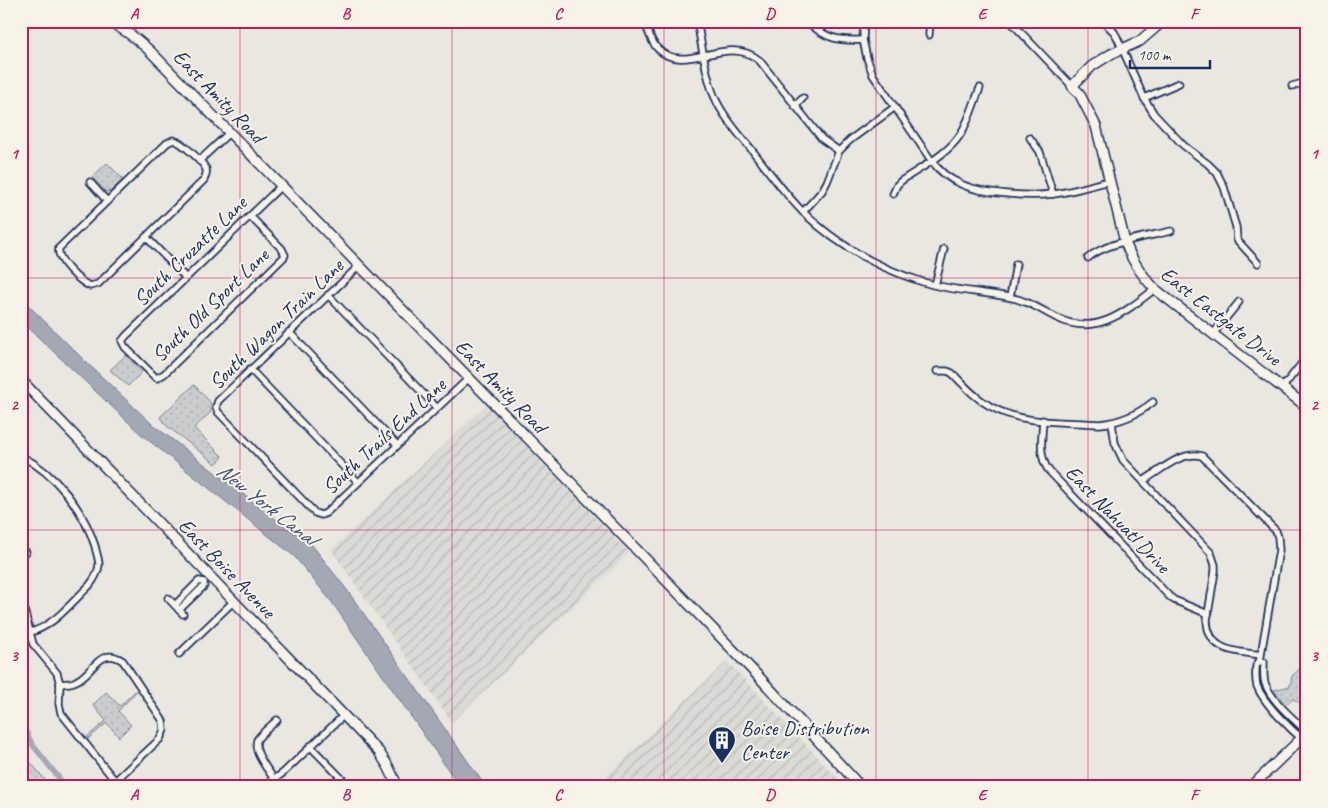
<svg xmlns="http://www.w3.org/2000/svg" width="1328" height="808" font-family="Caveat,sans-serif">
<defs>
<pattern id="industrial-furrows" width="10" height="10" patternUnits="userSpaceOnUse" patternTransform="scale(1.25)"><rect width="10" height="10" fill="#dadad6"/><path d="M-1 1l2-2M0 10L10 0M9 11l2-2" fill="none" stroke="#babbba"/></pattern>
<pattern id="park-dots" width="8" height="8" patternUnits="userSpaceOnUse" patternTransform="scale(1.25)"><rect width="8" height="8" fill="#cbcccd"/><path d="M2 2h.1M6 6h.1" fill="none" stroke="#aeb0b2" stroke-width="1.8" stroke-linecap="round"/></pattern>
</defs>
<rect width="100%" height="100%" fill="#eae7e0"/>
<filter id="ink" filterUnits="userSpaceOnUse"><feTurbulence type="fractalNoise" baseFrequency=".02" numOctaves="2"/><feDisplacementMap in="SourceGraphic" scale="10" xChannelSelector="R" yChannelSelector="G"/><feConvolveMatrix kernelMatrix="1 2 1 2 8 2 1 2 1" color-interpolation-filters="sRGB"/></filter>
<g filter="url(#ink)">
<g fill="url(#industrial-furrows)">
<path d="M487,404L629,553L452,722L331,550Z"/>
<path d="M727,661L846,787H595Z"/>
</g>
<g fill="url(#park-dots)" stroke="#737e96">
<path d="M107,163L123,179L111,191L106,192L92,177Z"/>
<path d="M126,355L142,372L128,386L110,370Z"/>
<path d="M194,385L211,403V412L194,428L223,457L216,464L167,426L160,417Z"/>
<path d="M1307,662V701L1302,704L1293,699L1286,705L1274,690L1290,686L1292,676Z"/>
<path d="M136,690L137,691L118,711L131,725L119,737L107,723L88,739L87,737L106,721L93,705L106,692L120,706Z"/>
<path d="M21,751L51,787H21Z"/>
</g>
<path fill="#a3a8b4" stroke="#6d7892" d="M21,298L85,361L152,424L282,524L296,534L300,531L305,536L347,590L486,787H460L331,601L294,556L142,435L21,321Z"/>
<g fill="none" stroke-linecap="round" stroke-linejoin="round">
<path stroke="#a3a8b4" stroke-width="5.5" d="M21,722L32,744L66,787"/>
<g stroke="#1b2f5e" stroke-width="9">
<g id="street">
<path d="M644,21C648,30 651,43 658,49C686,76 726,33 759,60L822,139L839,151"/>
<path d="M697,21C702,45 706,81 717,102C726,121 742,137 755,154C770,173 785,194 803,212C837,245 878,268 923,282C951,291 980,291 1008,297C1027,300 1041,310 1057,318C1096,337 1125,312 1155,289"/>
<path d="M807,21C825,39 839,41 863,40"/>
<path d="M864,21L863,40L867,58L873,75L931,160C939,171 949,179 961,184C982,194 1030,197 1053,194C1072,192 1091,185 1110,181"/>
<path d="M1010,21L1072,86"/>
<path d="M1103,21L1114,32L1117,37L1144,98L1154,114L1183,145L1208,164L1217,173L1224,187L1236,227L1237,240L1258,263"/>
<path d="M929,35L930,21"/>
<path d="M1292,86L1307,82"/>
<path d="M1144,98L1179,83"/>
<path d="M795,106L803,98"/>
<path d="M1030,138L1040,152L1053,194"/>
<path d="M173,140C181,141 202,161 206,169C207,173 206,176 204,180L98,284L90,286C80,282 56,260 59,248L167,143Z"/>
<path d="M199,161L230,132"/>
<path d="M90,182L107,201"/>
<path d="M893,194L897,185L901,181C920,168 947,155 960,135C969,121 974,103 980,88"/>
<path d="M803,212L822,191L827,182L839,151L850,140L895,107"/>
<path d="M250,216L282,249L285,255L284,257L164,374L157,378L155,377L125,347L122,341L126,336L282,185"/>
<path d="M146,237L186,278"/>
<path d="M1088,258C1106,242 1147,237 1171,231"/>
<path d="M359,266L218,401L216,407L218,412L315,513L321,515L326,513L469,378"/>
<path d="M935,285L944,249"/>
<path d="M328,295L437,408"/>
<path d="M1010,297L1016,264"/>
<path d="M289,332L397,445"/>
<path d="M1213,334L1239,302"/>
<path d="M250,369L358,482"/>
<path d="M937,371H947L952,373C964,385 975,398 990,406C1022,425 1064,421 1100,424C1121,422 1137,415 1153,402"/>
<path d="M1283,387L1302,363"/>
<path d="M1043,420C1042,438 1038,456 1049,471L1169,596L1174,600L1208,614"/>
<path d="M1112,423L1115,443L1123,460L1211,553L1215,565V571L1207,620C1208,653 1237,651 1261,655"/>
<path d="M21,456C56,474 83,509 95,546C96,552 99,559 99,565C98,573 94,580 89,586C73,601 52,628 30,632"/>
<path d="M1143,481C1160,471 1182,450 1202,456L1276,531L1278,537L1279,550L1260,660"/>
<path d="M21,554L26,552"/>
<path d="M21,598L33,644L57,673L60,684L59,704L61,713L120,787"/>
<path d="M168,598L183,614"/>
<path d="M175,605L199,581L204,582V586L179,610"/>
<path d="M179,654L234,601"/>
<path d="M60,684C65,683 71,684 76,681C93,674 100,645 123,661L163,721L164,730L160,739L115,781"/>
<path d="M277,720C271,726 261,733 257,740C252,754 273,775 279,787"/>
<path d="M1307,732C1293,718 1272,702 1265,683C1263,676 1264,669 1264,662L1260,660L1256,666C1256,672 1255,679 1257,686C1264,704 1291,730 1307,743"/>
<path d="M310,746L346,783"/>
<path d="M263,787L283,773L344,715"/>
</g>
</g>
<g stroke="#1b2f5e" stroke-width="12">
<g id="secondary">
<path d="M107,21C124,28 137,39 150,51L632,545L759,677L861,787"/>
<path d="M1163,21L1140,41L1111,54L1092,66L1072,86L1079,93L1096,126L1125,242C1132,261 1141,275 1155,289L1307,407"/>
<path d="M21,380L379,752L388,766L398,787"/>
<path d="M1251,787L1307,733"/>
</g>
</g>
<use href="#street" stroke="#f7f3e8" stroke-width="5.5"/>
<use href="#secondary" stroke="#f7f3e8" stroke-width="9"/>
</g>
</g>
<path fill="none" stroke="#c2185b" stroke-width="1" stroke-opacity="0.55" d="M240,21V787M452,21V787M664,21V787M876,21V787M1088,21V787M21,278H1307M21,530H1307"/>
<defs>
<g id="building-pin" transform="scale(1.4375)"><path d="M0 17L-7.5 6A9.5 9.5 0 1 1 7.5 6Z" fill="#1b2f5e" stroke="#f7f3e8"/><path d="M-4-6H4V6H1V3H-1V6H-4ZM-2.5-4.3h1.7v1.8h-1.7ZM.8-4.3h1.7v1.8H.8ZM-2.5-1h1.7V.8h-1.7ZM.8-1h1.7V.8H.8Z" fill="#fff"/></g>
</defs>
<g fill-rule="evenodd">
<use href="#building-pin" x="722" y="740"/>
</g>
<g text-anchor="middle" stroke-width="4" stroke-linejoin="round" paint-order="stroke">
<g font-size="21" fill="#1b2f5e" stroke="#f7f3e8">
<text transform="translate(219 96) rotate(46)" y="7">East Amity Road</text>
<text transform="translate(190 251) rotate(-44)" y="7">South Cruzatte Lane</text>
<text transform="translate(210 305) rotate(-44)" y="7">South Old Sport Lane</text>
<text transform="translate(1221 316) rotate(38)" y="7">East Eastgate Drive</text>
<text transform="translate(276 324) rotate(-44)" y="7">South Wagon Train Lane</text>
<text transform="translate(501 386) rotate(46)" y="7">East Amity Road</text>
<text transform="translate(384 436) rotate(-43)" y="7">South Trails End Lane</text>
<text transform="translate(1118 519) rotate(46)" y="7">East Nahuatl Drive</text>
<text transform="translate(227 568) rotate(46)" y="7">East Boise Avenue</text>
</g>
<g font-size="21" fill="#1b2f5e" stroke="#f7f3e8" text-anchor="start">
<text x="741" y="735">Boise Distribution<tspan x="741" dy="24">Center</tspan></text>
</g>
<g font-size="22" font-style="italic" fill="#445378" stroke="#f7f3e8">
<text transform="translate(267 503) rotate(38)" y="8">New York Canal</text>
</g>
</g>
<rect width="1328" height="808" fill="none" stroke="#f7f3e8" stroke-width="55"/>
<path d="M1130 60v8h80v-8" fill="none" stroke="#1b2f5e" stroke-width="2.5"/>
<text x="1138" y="60" font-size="15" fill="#1b2f5e" stroke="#f7f3e8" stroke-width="4" paint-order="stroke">100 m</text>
<rect x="28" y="28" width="1272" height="752" fill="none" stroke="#c2185b" stroke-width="2"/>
<g font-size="16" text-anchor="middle" font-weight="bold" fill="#c2185b">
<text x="134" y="19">A</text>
<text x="346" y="19">B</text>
<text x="558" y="19">C</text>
<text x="770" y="19">D</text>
<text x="982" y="19">E</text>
<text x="1194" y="19">F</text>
<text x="14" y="159">1</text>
<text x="1314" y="159">1</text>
<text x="14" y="410">2</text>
<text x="1314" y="410">2</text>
<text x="14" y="661">3</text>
<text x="1314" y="661">3</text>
<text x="134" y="800">A</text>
<text x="346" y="800">B</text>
<text x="558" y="800">C</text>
<text x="770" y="800">D</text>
<text x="982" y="800">E</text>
<text x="1194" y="800">F</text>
</g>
</svg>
